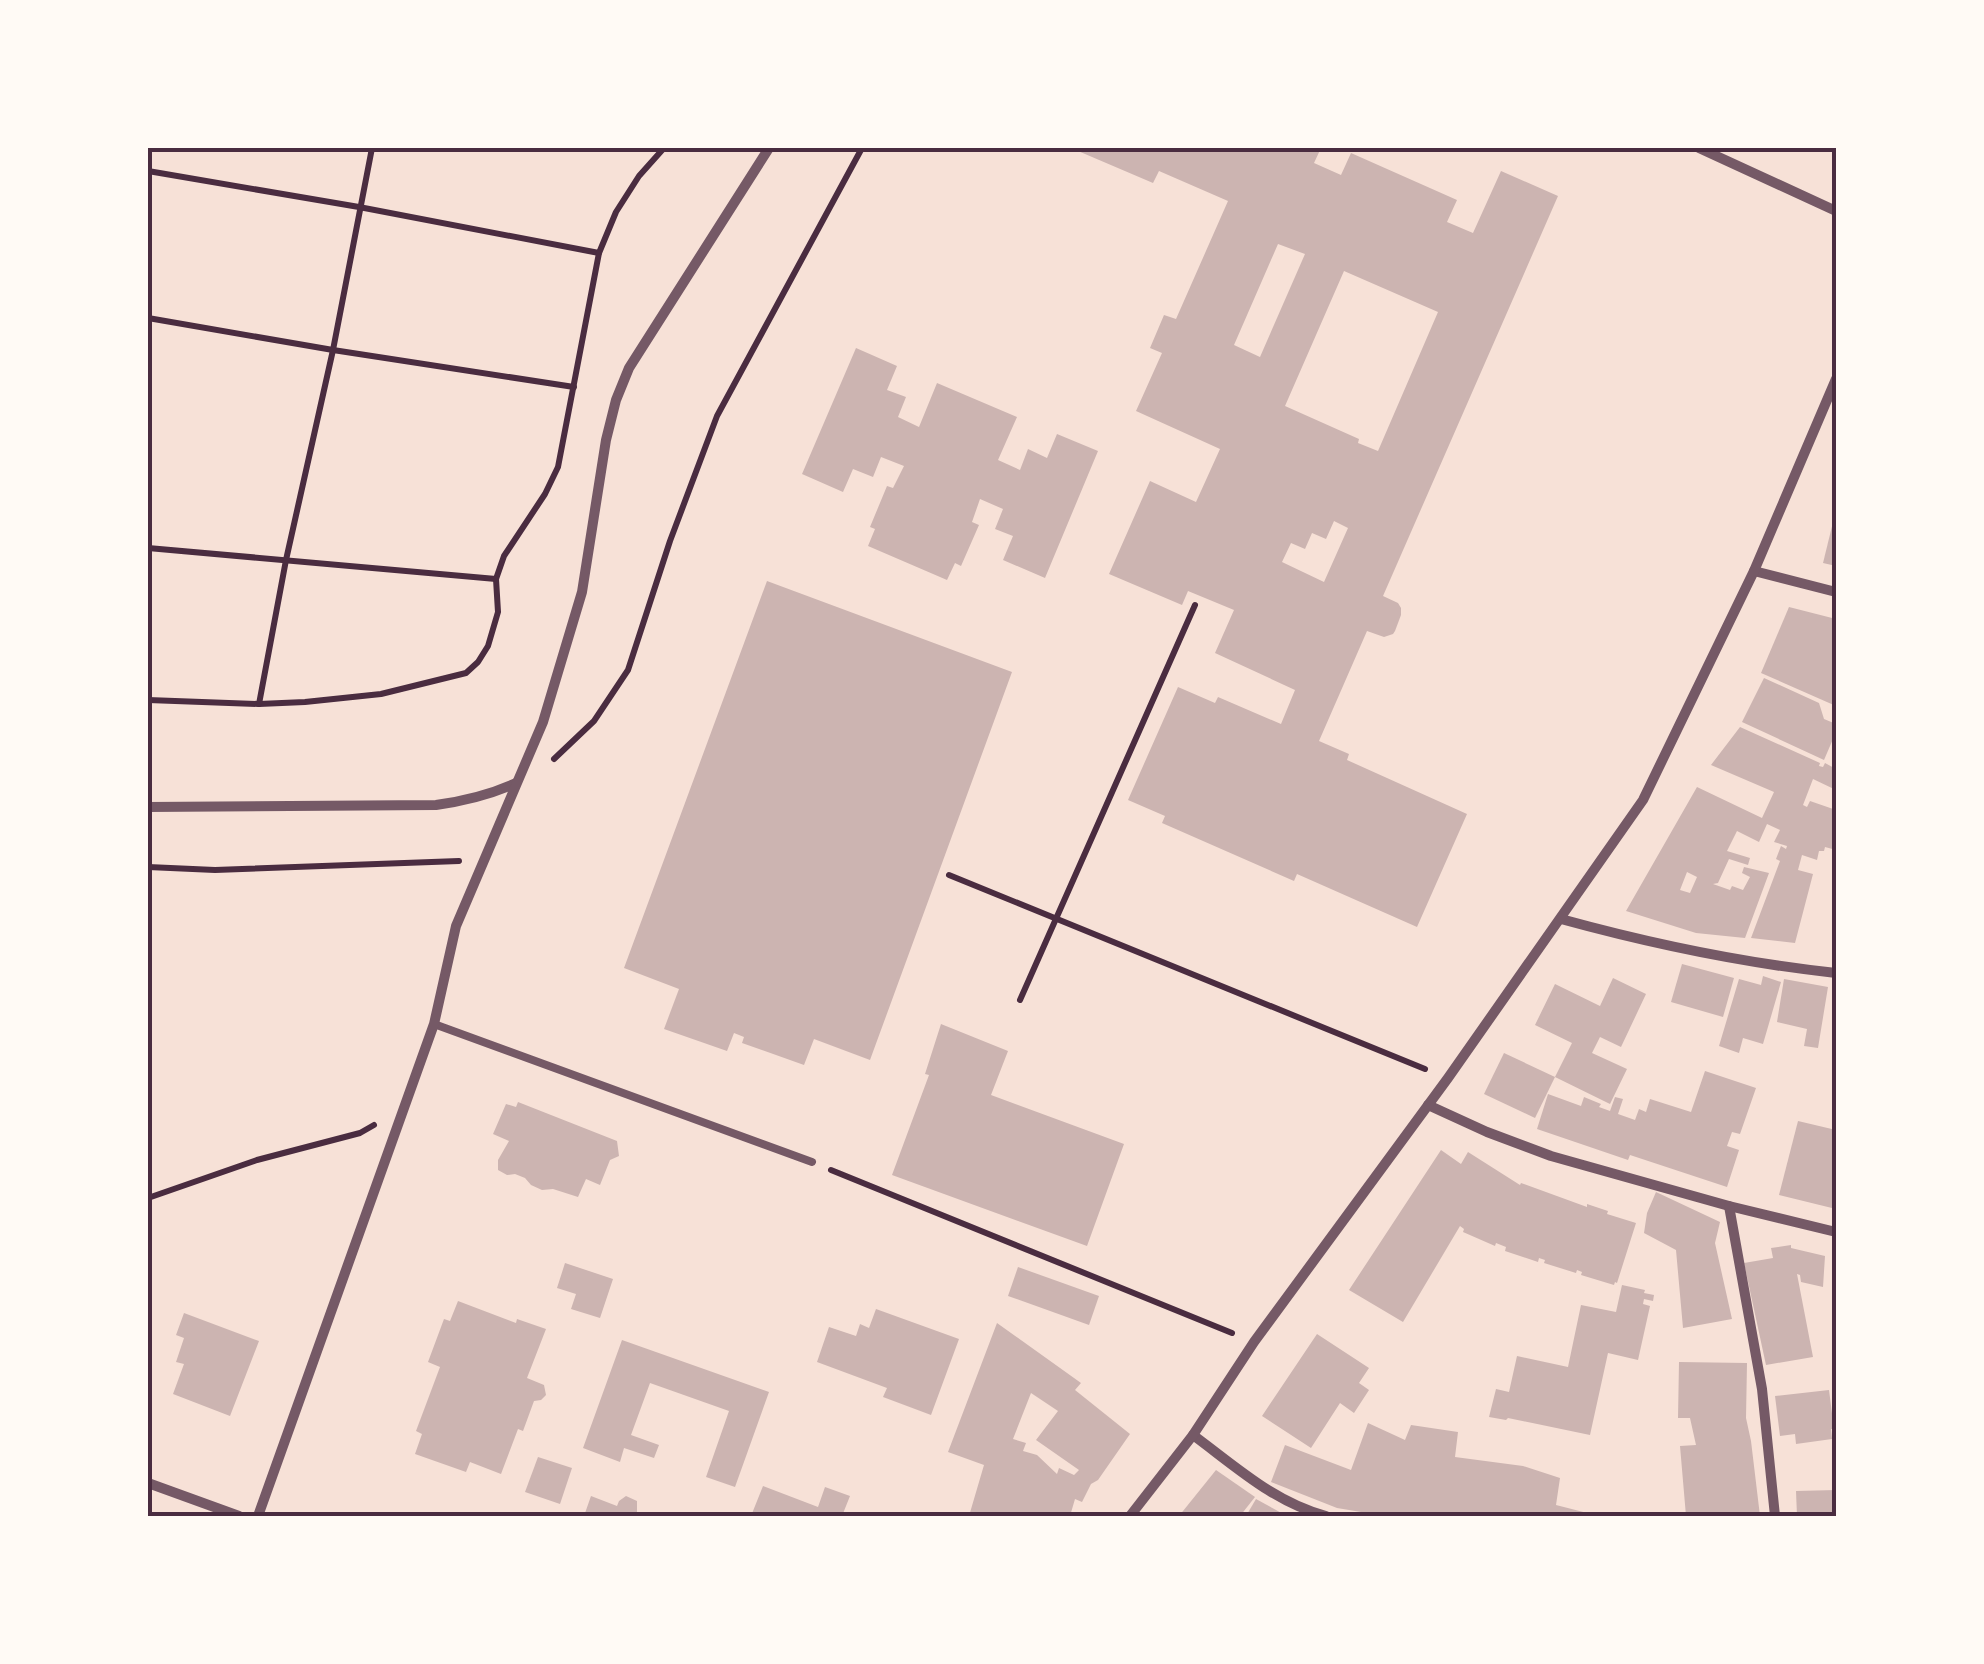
<svg xmlns="http://www.w3.org/2000/svg" width="1984" height="1664" font-family="Manrope,sans-serif">
<rect width="100%" height="100%" fill="#f7e1d7"/>
<g fill="#ccb4b1" fill-rule="evenodd">
<path d="M1071,148H1321L1314,163L1341,175L1351,153L1457,200L1447,222L1473,233L1501,171L1558,196L1383,596L1398,603L1401,608V615L1395,631L1393,634L1384,637L1367,631L1319,741L1349,754L1347,760L1467,814L1417,927L1297,874L1294,881L1162,823L1165,816L1128,800L1178,687L1215,703L1218,697L1281,724L1295,690L1215,653L1234,610L1188,591L1182,605L1109,574L1150,481L1196,502L1220,449L1136,411L1162,353L1150,348L1164,315L1176,319L1228,201L1159,171L1153,183ZM1278,244L1305,254L1260,357L1234,345ZM1344,271L1438,312L1378,451L1358,443L1359,439L1285,406ZM1334,521L1348,528L1324,582L1282,562L1291,543L1305,549L1312,533L1326,539Z"/>
<path d="M856,348L897,366L887,390L906,397L898,417L919,427L937,383L1017,417L998,460L1020,470L1028,449L1047,458L1057,434L1098,451L1045,578L1003,560L1013,536L995,529L1003,509L980,499L972,522L979,525L961,566L955,563L947,580L868,546L875,529L870,527L887,486L893,488L904,466L881,457L873,477L853,469L843,492L802,474Z"/>
<path d="M1835,514L1836,515V566L1823,563Z"/>
<path d="M767,581L1012,672L870,1060L814,1039L804,1065L742,1043L744,1037L734,1033L727,1051L664,1029L679,989L624,968Z"/>
<path d="M1789,607L1836,619V706L1761,673Z"/>
<path d="M1764,678L1819,703L1824,719L1836,724V732L1824,760L1742,722Z"/>
<path d="M1740,727L1820,763L1819,766L1823,767L1825,763L1836,769V790L1813,779L1803,805L1807,807L1810,801L1836,810V850L1825,847L1824,851H1819L1817,860L1802,855L1798,870L1813,874L1795,943L1751,938L1780,861L1776,859L1781,846L1786,849L1787,846L1774,842L1780,830L1767,824L1759,842L1737,831L1727,851L1750,858L1748,865L1729,859L1718,883L1713,884L1730,890L1732,886L1743,890L1750,877L1742,873L1744,867L1769,873L1745,938L1696,933L1626,911L1697,787L1762,818L1774,792L1711,765ZM1687,872L1697,877L1690,893L1680,890Z"/>
<path d="M1682,964L1734,978L1723,1017L1671,1002Z"/>
<path d="M1763,976L1781,982L1763,1044L1743,1038L1739,1053L1719,1046L1739,979L1761,985Z"/>
<path d="M1613,978L1646,994L1621,1047L1600,1037L1592,1053L1627,1069L1610,1104L1555,1077L1572,1043L1535,1025L1555,984L1600,1006Z"/>
<path d="M1784,979L1828,987L1818,1048L1804,1046L1807,1029L1777,1022Z"/>
<path d="M941,1024L1008,1051L991,1095L1124,1144L1087,1246L892,1175L929,1075L925,1074Z"/>
<path d="M1504,1053L1555,1077L1535,1118L1484,1094Z"/>
<path d="M1705,1071L1756,1088L1740,1134L1732,1132L1727,1146L1739,1150L1727,1187L1630,1155L1628,1160L1537,1129L1548,1094L1581,1106L1584,1097L1601,1104L1599,1107L1610,1111L1615,1097L1623,1099L1618,1114L1635,1120L1639,1109L1646,1112L1650,1099L1691,1112Z"/>
<path d="M518,1102L617,1141L619,1156L610,1160L600,1185L586,1179L578,1197L553,1189L542,1190L531,1185L525,1178L515,1174L507,1175L498,1170V1160L509,1141L493,1134L506,1104L516,1107Z"/>
<path d="M1798,1121L1836,1130V1209L1779,1195Z"/>
<path d="M1441,1150L1461,1164L1468,1152L1520,1185L1521,1183L1587,1207V1204L1608,1211L1607,1214L1636,1223L1617,1283L1615,1282L1614,1285L1581,1275L1582,1272L1577,1270L1576,1273L1544,1263L1545,1260L1539,1258L1538,1262L1505,1251L1506,1247L1496,1243L1495,1246L1463,1232L1464,1229L1460,1226L1403,1322L1349,1290Z"/>
<path d="M1656,1192L1720,1222L1715,1243L1732,1319L1683,1328L1676,1250L1644,1233L1647,1213Z"/>
<path d="M1791,1245V1248L1825,1256L1823,1287L1801,1282L1800,1275L1797,1274L1813,1357L1766,1365L1744,1263L1773,1258L1771,1248Z"/>
<path d="M565,1263L613,1279L600,1318L571,1309L576,1294L557,1288Z"/>
<path d="M1018,1267L1099,1296L1089,1325L1008,1296Z"/>
<path d="M1622,1285L1645,1290L1644,1293L1654,1295L1653,1301L1644,1299L1643,1304L1650,1306L1638,1360L1608,1353L1590,1435L1508,1418L1506,1420L1489,1417L1496,1389L1509,1392L1517,1356L1568,1367L1581,1305L1616,1312Z"/>
<path d="M458,1301L516,1323L517,1319L546,1329L527,1378L544,1385L546,1395L541,1400L534,1401L523,1431L518,1429L501,1474L470,1462L466,1472L415,1454L422,1434L416,1431L440,1367L428,1362L444,1319L450,1321Z"/>
<path d="M876,1309L959,1339L931,1415L883,1397L887,1388L817,1362L829,1327L856,1336L860,1324L869,1328Z"/>
<path d="M184,1313L259,1341L230,1416L173,1394L184,1364L176,1362L184,1338L176,1335Z"/>
<path d="M997,1323L1081,1383L1075,1390L1130,1434L1098,1480L1091,1484L1082,1502L1075,1499L1070,1516H969L984,1465L948,1452ZM1031,1393L1058,1411L1036,1440L1079,1470L1074,1475L1059,1468L1057,1474L1037,1455L1023,1451L1026,1443L1013,1439Z"/>
<path d="M1317,1334L1369,1368L1359,1383L1369,1390L1354,1413L1340,1403L1311,1448L1262,1416Z"/>
<path d="M622,1340L769,1392L735,1487L706,1477L729,1411L650,1383L631,1435L659,1445L654,1458L624,1448L620,1462L583,1448Z"/>
<path d="M1679,1362L1747,1363L1746,1418L1751,1441L1760,1516H1686L1680,1446L1696,1445L1690,1418H1678Z"/>
<path d="M1829,1390L1834,1429H1831L1832,1439L1796,1444L1795,1434L1780,1436L1775,1396Z"/>
<path d="M1368,1423L1405,1440L1411,1425L1458,1432L1455,1457L1523,1466L1560,1478L1556,1505L1599,1516H1385L1337,1508L1271,1482L1285,1445L1351,1470Z"/>
<path d="M538,1457L572,1468L560,1504L525,1492Z"/>
<path d="M1216,1470L1255,1497L1240,1516H1179Z"/>
<path d="M763,1486L818,1507L825,1487L850,1496L842,1516H751Z"/>
<path d="M1836,1490V1516H1797L1796,1491Z"/>
<path d="M591,1496L617,1506L619,1501L626,1496L637,1501V1513L646,1516H584Z"/>
<path d="M1256,1499L1287,1516H1246Z"/>
</g>
<g fill="none" stroke-linecap="round" stroke-linejoin="round">
<g stroke="#4a2c40" stroke-width="6">
<path d="M148,171L359,207L599,253"/>
<path d="M148,318L333,350L574,387"/>
<path d="M148,548L496,579"/>
<path d="M148,700L259,704L305,702L381,694L466,673L478,662L488,646L498,612L496,579L504,556L545,494L558,467L599,253L616,212L639,176L664,148"/>
<path d="M259,704L286,560L333,350L372,148"/>
<path d="M554,759L594,721L628,670L670,541L717,416L862,148"/>
<path d="M148,867L215,870L459,861"/>
<path d="M949,875L1425,1069"/>
<path d="M1020,1000L1195,605"/>
<path d="M831,1170L1232,1333"/>
<path d="M148,1198L257,1160L360,1133L374,1125"/>
</g>
<path stroke="#755966" stroke-width="8" d="M434,1024L812,1162"/>
<g stroke="#755966" stroke-width="10">
<path d="M1699,148L1836,211"/>
<path d="M1754,571L1836,592"/>
<path d="M148,807L436,805C465,801 490,795 516,783"/>
<path d="M1561,919C1652,944 1743,963 1836,973"/>
<path d="M1428,1105L1487,1132L1551,1156L1729,1206L1836,1232"/>
<path d="M1729,1206L1762,1389L1775,1516"/>
<path d="M1193,1435C1235,1466 1275,1503 1326,1516"/>
<path d="M148,1483L239,1516"/>
<path d="M258,1516L434,1024L456,926L543,722L582,592L606,440L616,400L629,368L769,148"/>
<path d="M1130,1516L1193,1435L1254,1342L1448,1078L1643,800L1754,571L1836,379"/>
</g>
</g>
<rect width="1984" height="1664" fill="none" stroke="#fffaf5" stroke-width="300"/>
<rect x="150" y="150" width="1684" height="1364" fill="none" stroke="#4a2c40" stroke-width="4"/>
</svg>
